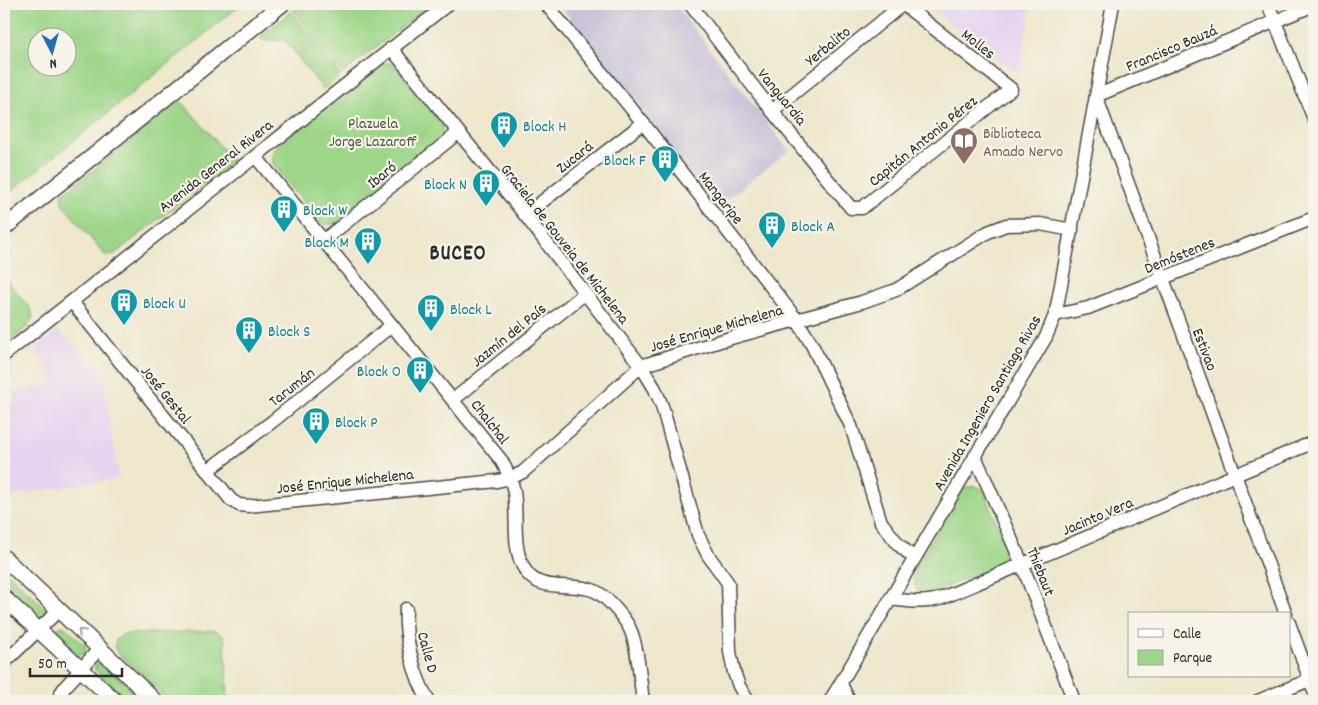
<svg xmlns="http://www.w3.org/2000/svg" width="1318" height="705" font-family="Dekko,sans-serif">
<rect width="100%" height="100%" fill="#f7f3e8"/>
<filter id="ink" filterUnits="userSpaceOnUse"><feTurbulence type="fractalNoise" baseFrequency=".02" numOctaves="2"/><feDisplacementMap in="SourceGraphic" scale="10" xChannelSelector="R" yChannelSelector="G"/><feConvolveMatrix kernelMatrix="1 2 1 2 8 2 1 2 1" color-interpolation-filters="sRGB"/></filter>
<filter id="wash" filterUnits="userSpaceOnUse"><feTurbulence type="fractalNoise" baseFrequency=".0096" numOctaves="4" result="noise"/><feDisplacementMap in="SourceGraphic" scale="20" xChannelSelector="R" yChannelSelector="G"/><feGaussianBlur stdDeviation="1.12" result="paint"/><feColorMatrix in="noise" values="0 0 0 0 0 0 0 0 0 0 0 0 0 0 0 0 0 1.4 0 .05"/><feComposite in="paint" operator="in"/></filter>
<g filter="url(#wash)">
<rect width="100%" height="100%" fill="#eee7cc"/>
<g fill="#e6d3f0">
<path d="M925,4H1031L1019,75Z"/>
<path d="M58,330L102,374L119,478L4,497V405L15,403L13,391L51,385V371L41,360L36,348Z"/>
</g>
<path fill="#c8c0d8" d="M559,4H675L789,151L716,207Z"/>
<g fill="#9dd688" stroke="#64805a" fill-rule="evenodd">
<path d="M4,4H242L4,197ZM38,38H68V68H38Z"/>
<path d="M301,4H431L343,73L293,10Z"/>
<path d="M291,12L341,75L323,89L285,40L265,41L261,39V36Z"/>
<path d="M384,63H390L396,67L440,121C444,128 443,133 440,139L338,222C331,225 326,225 319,222L274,165C270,158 272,152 277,146L378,65Z"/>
<path d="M179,102H182L232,160V162L113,255L108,256L104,254L63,205L61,198L62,195Z"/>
<path d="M4,278L30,308L33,317L27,327L4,346Z"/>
<path d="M975,486L982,489L986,496L1007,551L1005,562L934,592H922L917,590L913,578L915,568L961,491L968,487Z"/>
<path d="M4,569L47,610L48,614L41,619L39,618L4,585Z"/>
<path d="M62,626L65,627L85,646L86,650L83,654H77L57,635L56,629Z"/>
<path d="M215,631L223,636L225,641L228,701H169L117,652C111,644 117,637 125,634Z"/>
<path d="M98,663L104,664L144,701H127L95,670V665Z"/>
</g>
</g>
<g filter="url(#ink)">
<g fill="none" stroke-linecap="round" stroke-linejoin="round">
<g stroke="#484743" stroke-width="15">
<g id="minor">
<path d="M546,4L643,123L797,320L812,345L851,426L881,522L898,544L914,558"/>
<path d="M690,4L772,111L851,208H862L1011,89L903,4"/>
<path d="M1268,4L1314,119"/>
<path d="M391,48L525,215L641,366L655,389L662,406L698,535L708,555L728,583L730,652L734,672L739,686L748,701"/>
<path d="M772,111L903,4"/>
<path d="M256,157L501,460C507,471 512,480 514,492C518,517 511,548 525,570C539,594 573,581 595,591C606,596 623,616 629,627C638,644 640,681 643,701"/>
<path d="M525,215L643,123"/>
<path d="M324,240L458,133"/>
<path d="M72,302L231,500L239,505L248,506L497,481L511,478L523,472L641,366L720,341L862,302L896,290L988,232L1006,225L1040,224L1072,230"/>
<path d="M1055,315L1088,308L1314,218"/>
<path d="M4,355L448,4"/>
<path d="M453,400L584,294"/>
<path d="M975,456L1022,564L1074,701"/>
<path d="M207,471L273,421L392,325"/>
<path d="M890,599C908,601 924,604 942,598L1314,442"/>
<path d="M406,609C404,637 414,677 429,701"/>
<path d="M1286,614L1096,96L1314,5"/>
<path d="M1289,623L1314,691"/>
<path d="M4,663L59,610"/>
<path d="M841,684L849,701"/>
<path d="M58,701L61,693L65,687L99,649"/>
<path d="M830,701L1046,337L1055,315L1058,301L1113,4"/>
<path d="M1258,701L1314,678"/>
</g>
</g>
<g stroke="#484743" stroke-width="18">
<g id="major">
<path d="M4,228L282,4"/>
<path d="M4,558L155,701"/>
<path d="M4,598L115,701"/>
</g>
</g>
<use href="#minor" stroke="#fff" stroke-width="12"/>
<use href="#major" stroke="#fff" stroke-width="15"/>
</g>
<defs><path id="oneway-chevron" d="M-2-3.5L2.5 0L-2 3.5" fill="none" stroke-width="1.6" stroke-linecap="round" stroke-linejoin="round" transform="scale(1.25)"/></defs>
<use stroke="#a0a0a0" href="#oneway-chevron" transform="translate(81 632) rotate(-136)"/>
</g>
<defs>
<g id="building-pin" transform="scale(1.4375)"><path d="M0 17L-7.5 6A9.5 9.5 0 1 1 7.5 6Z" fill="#0f9aa8" stroke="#f7f3e8"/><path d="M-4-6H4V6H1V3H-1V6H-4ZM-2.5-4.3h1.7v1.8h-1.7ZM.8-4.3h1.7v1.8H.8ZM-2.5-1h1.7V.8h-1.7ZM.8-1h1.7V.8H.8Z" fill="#fff"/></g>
<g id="library-pin" transform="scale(1.4375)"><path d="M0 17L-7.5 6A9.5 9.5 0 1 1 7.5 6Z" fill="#8d6e63" stroke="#f7f3e8"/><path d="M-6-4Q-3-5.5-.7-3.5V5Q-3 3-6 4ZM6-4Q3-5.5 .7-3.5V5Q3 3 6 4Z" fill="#fff"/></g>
</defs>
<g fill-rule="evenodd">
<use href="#building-pin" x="504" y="125"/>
<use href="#library-pin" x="964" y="141"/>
<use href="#building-pin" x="665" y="159"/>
<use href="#building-pin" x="486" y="183"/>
<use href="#building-pin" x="284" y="209"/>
<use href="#building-pin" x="772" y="225"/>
<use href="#building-pin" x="368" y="241"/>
<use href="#building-pin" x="124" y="302"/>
<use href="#building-pin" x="431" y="308"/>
<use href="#building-pin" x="249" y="330"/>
<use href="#building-pin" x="420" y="370"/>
<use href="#building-pin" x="316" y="421"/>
</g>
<g text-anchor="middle" stroke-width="4.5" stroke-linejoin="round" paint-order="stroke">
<g font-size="16" fill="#2b2b2b" stroke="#f7f3e8">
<text transform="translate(979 43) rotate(38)" y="6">Molles</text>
<text transform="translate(827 45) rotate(-39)" y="6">Yerbalito</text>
<text transform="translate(1171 47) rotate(-23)" y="6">Francisco Bauzá</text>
<text transform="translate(783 96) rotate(51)" y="6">Vanguardia</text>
<text transform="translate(922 140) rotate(-39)" y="6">Capitán Antonio Pérez</text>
<text transform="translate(574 156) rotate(-38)" y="6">Zucará</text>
<text transform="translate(215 165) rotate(-38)" y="6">Avenida General Rivera</text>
<text transform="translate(381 174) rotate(-39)" y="6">Ibaró</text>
<text transform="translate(722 197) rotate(52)" y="6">Mangaripe</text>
<text transform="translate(566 243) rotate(52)" y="6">Graciela de Gouveia de Michelena</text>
<text transform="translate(1179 254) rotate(-22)" y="6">Demóstenes</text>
<text transform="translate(716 327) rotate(-16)" y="6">José Enrique Michelena</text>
<text transform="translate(508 334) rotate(-39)" y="6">Jazmín del País</text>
<text transform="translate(1206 349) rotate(69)" y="6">Estivao</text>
<text transform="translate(291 386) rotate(-38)" y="6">Tarumán</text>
<text transform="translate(167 394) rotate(51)" y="6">José Gestal</text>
<text transform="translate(986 402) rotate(-60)" y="6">Avenida Ingeniero Santiago Rivas</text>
<text transform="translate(491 421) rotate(52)" y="6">Chalchal</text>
<text transform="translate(345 480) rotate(-6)" y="6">José Enrique Michelena</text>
<text transform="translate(1097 515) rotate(-23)" y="6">Jacinto Vera</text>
<text transform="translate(1042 571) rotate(68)" y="6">Thiebaut</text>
<text transform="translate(429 652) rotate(75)" y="6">Calle D</text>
</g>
<g font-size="16" fill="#485642" stroke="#f7f3e8">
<text x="373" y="128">Plazuela<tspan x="373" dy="18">Jorge Lazaroff</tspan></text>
</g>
<g font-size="16" fill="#0d838f" stroke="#f7f3e8" text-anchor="start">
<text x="523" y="131">Block H</text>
<text x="646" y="165" text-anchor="end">Block F</text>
<text x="467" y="189" text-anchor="end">Block N</text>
<text x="303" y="215">Block W</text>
<text x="791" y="231">Block A</text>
<text x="349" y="247" text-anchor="end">Block M</text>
<text x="143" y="308">Block U</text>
<text x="450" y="314">Block L</text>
<text x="268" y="336">Block S</text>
<text x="401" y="376" text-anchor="end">Block O</text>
<text x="335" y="427">Block P</text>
</g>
<g font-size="16" fill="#785e54" stroke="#f7f3e8" text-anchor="start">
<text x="983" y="138">Biblioteca<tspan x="983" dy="18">Amado Nervo</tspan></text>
</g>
<g font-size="21" font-weight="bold" letter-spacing="1" fill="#2b2b2b" stroke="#f7f3e8">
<text x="458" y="259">BUCEO</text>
</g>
</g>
<rect width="1318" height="705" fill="none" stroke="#f7f3e8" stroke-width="20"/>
<rect x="1128" y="612" width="162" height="65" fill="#f7f3e8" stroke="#a5a39c"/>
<rect x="1138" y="629" width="25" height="8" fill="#ffffff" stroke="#a5a39c"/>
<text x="1173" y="638" font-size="15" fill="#2b2b2b">Calle</text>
<rect x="1138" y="650" width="25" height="15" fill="#9dd688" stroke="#a5a39c"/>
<text x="1173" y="662" font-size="15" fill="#2b2b2b">Parque</text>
<g transform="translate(52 52) rotate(174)"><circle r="24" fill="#f7f3e8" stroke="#a5a39c"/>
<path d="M0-4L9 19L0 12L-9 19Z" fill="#1f6fb2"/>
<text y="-8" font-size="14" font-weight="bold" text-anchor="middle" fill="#2b2b2b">N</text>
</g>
<path d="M30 668v8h92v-8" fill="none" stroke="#2b2b2b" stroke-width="2.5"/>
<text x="38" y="668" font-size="15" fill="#2b2b2b" stroke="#f7f3e8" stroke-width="4" paint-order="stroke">50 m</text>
</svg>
